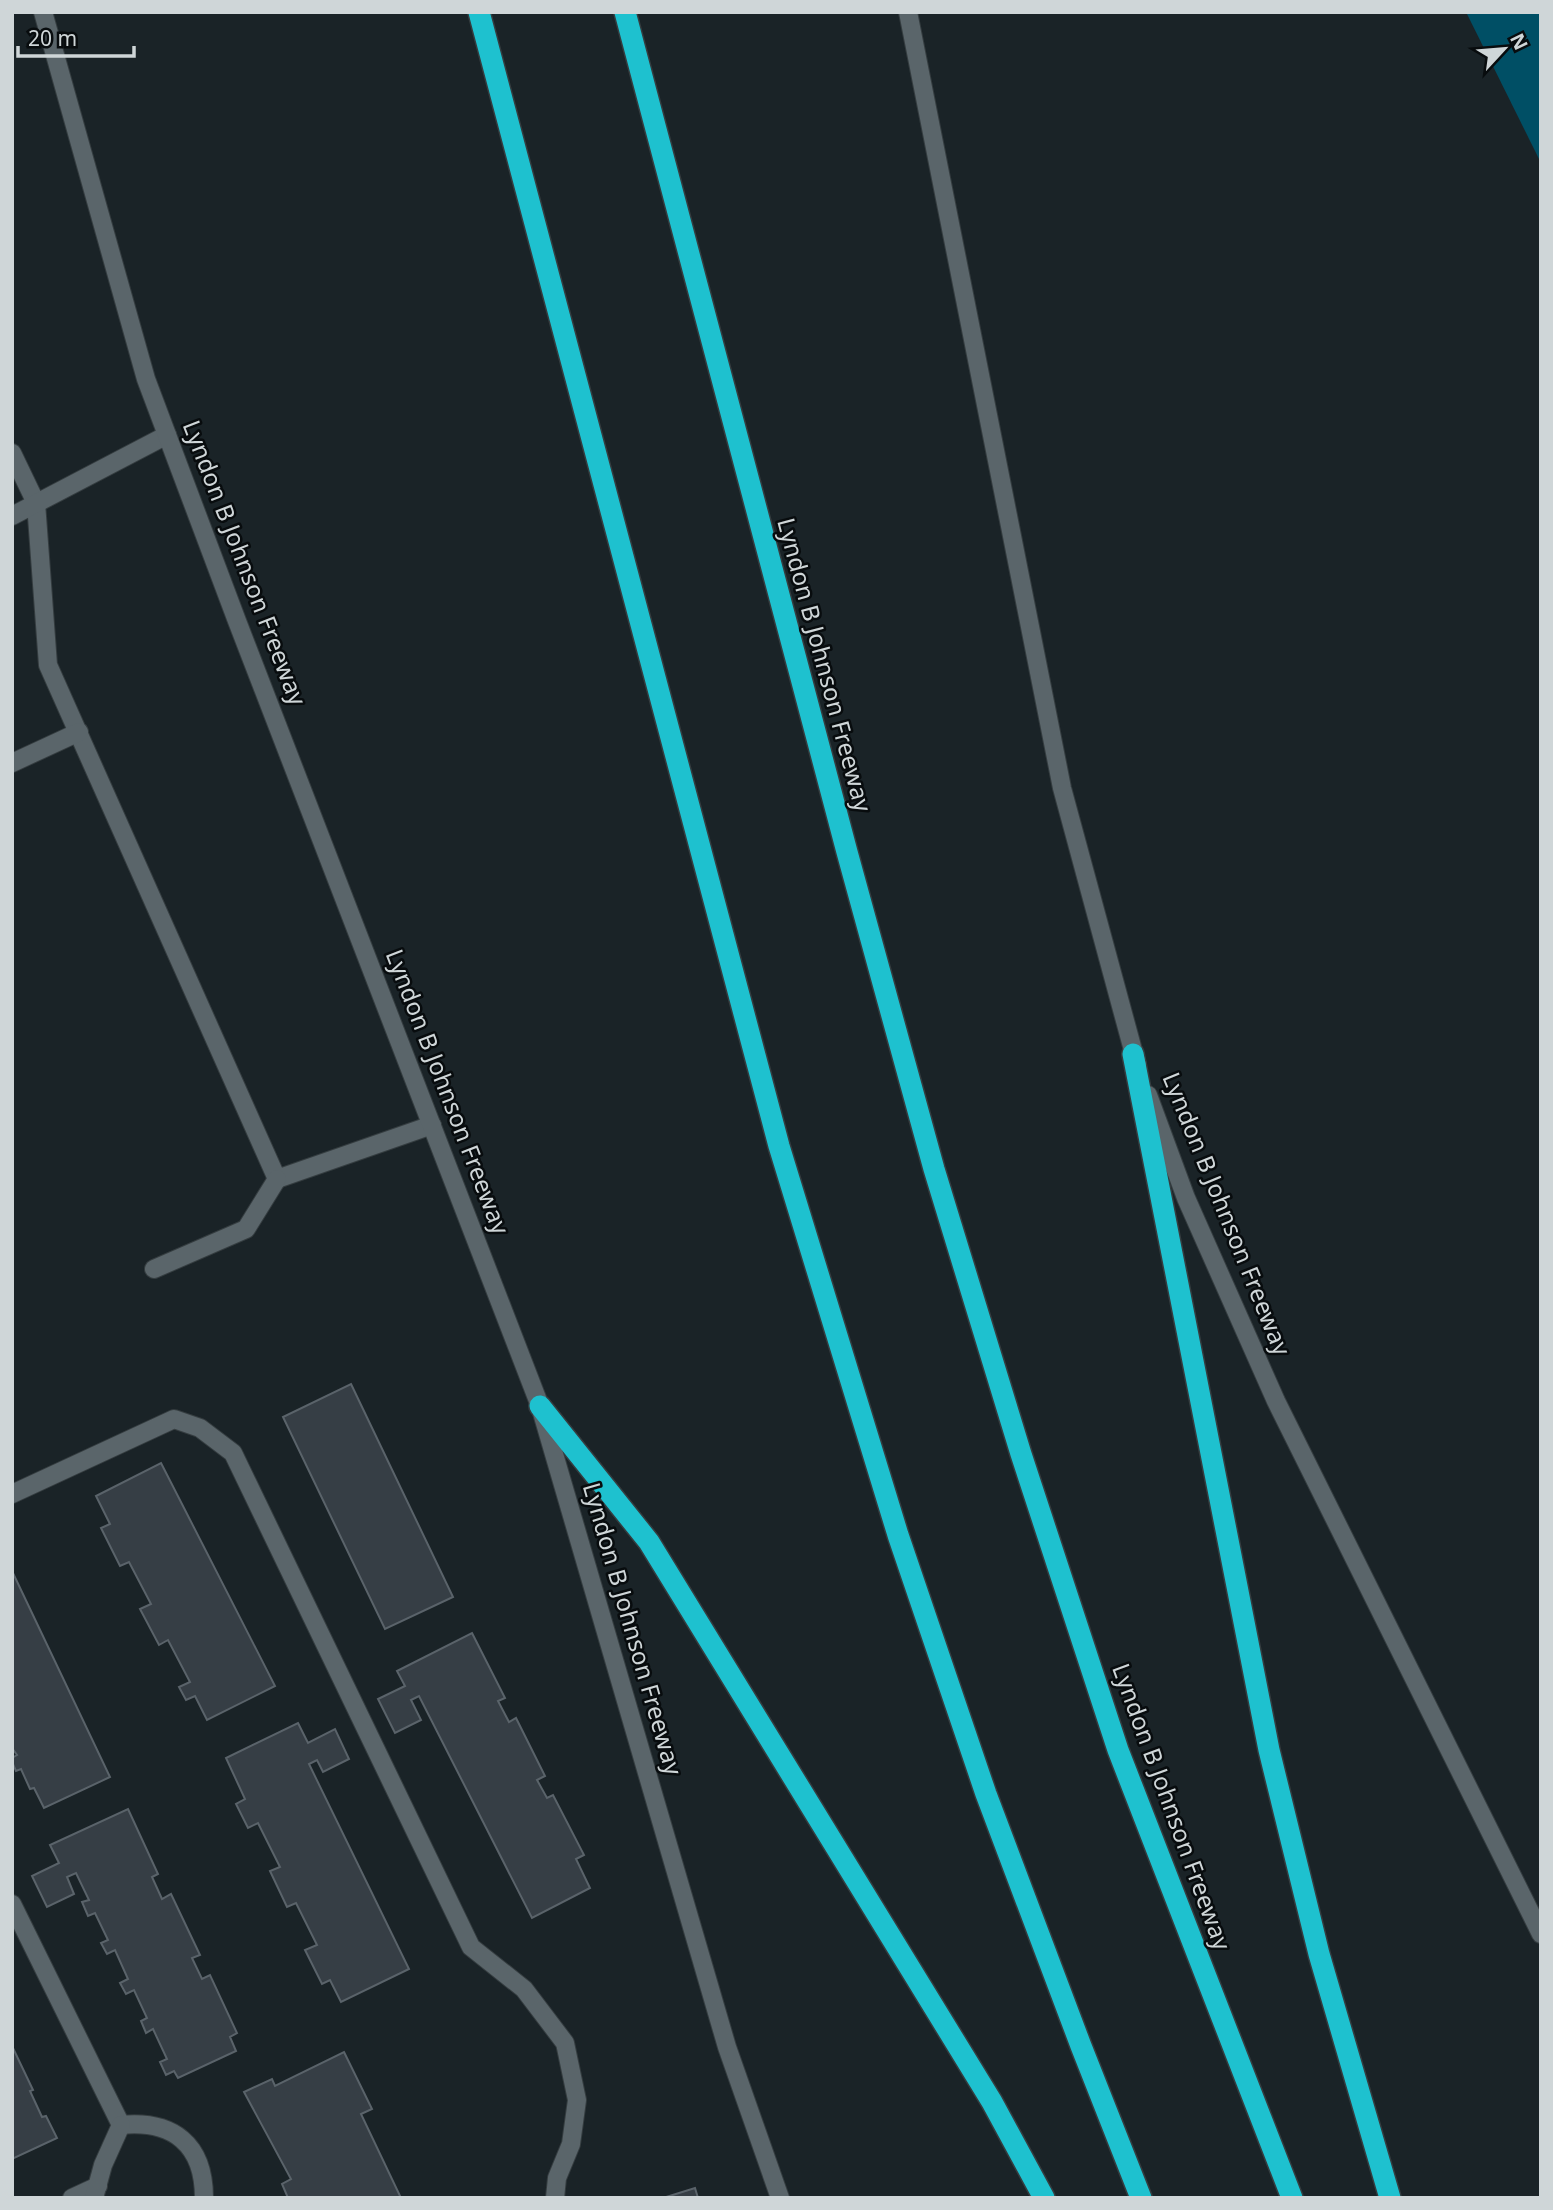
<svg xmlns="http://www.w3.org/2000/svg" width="1553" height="2210" font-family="'Noto Sans',sans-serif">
<rect width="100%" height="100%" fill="#1a2327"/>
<path fill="#004f65" d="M1466,12H1541V163Z"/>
<g fill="#363e45" stroke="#5a636a" stroke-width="2">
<path d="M351,1384L453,1597L385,1629L283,1417Z"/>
<path d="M161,1463L275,1686L207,1720L195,1696L186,1700L179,1687L190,1682L168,1640L159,1645L140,1609L151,1604L129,1562L120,1566L101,1528L110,1524L96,1496Z"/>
<path d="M12,1571L110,1777L44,1808L34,1788L30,1789L21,1769L16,1771L12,1762V1758L17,1755L12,1748Z"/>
<path d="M472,1633L505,1698L498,1701L509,1722L516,1718L545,1776L537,1780L547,1798L553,1795L584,1855L576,1859L590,1888L532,1918L419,1696L411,1700L421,1720L395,1733L378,1699L405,1686L397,1671Z"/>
<path d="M298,1723L308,1743L335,1729L349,1759L323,1772L317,1760L309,1764L409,1969L341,2002L330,1980L322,1984L305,1950L317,1945L296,1903L287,1907L270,1871L280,1867L258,1823L248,1828L236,1804L245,1799L226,1758Z"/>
<path d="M128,1809L158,1874L152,1877L162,1899L171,1894L200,1955L192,1958L202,1979L210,1975L237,2033L230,2037L236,2051L178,2078L174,2071L166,2075L160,2062L167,2059L153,2029L146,2033L141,2021L147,2018L134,1990L126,1994L120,1983L128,1979L115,1950L107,1954L101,1943L108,1940L95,1913L88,1916L82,1902L89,1900L76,1873L67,1877L74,1894L47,1907L32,1876L59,1863L50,1845Z"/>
<path d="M12,2046L33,2090L30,2091L42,2117L46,2116L57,2138L12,2159Z"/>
<path d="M344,2052L372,2109L361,2114L401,2198H288L282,2184L291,2179L244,2092L272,2079L275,2086Z"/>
<path d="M695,2188L698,2198H663Z"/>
</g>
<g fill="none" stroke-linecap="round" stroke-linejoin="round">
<g stroke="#353d40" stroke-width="20">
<g id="service">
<path d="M12,453L36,503L48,665L277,1179L432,1125"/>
<path d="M12,516L167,435"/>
<path d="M12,763L79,732"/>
<path d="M154,1269L246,1229L277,1179"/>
<path d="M12,1494L174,1419L200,1428L233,1453L471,1947L524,1989L565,2043L577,2100L571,2144L557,2178L555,2198"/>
<path d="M12,1904L121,2125"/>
<path d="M121,2125C173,2120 204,2144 204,2198"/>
<path d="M72,2198L98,2186"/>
<path d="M94,2198L103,2165L121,2125"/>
</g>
</g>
<g stroke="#353d40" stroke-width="20">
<g id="secondary">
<path d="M43,12L146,379L237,621L540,1406L727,2047L780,2198"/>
<path d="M908,12L1062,788L1137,1065"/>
<path d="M1148,1095L1186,1198L1276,1401L1541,1934"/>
</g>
</g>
<g stroke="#353d40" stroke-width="24">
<g id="motorway">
<path d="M479,12L779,1146L898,1535L986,1794L1081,2046L1141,2198"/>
<path d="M625,12L847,852L934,1169L1021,1454L1118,1750L1292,2198"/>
<path d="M1133,1054L1269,1750L1319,1954L1390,2198"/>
<path d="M540,1406L649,1542L992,2102L1044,2198"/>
</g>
</g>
<use href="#service" stroke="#5a656a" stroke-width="18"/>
<use href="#secondary" stroke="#5a656a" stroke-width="18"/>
<use href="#motorway" stroke="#1ec1cf" stroke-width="21"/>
</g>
<g text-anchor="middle" stroke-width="5" stroke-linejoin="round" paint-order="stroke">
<g font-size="24" fill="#cfd6d8" stroke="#080c0e">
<text transform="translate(244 563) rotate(69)" y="8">Lyndon B Johnson Freeway</text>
<text transform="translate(824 665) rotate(75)" y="8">Lyndon B Johnson Freeway</text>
<text transform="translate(447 1092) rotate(69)" y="8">Lyndon B Johnson Freeway</text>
<text transform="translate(1226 1214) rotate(68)" y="8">Lyndon B Johnson Freeway</text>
<text transform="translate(632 1629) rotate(74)" y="8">Lyndon B Johnson Freeway</text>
<text transform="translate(1171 1807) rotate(70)" y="8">Lyndon B Johnson Freeway</text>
</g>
</g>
<rect width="1553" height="2210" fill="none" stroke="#cfd6d8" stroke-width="28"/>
<g transform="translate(1504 49) rotate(64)" stroke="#080c0e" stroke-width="5" paint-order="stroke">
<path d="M0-5L12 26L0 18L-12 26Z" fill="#cfd6d8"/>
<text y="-10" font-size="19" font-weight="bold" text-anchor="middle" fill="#cfd6d8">N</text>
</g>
<path d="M18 46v10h116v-10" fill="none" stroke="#cfd6d8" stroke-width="3.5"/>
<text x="28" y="46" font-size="21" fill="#cfd6d8" stroke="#080c0e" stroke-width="5" paint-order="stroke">20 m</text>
</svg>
